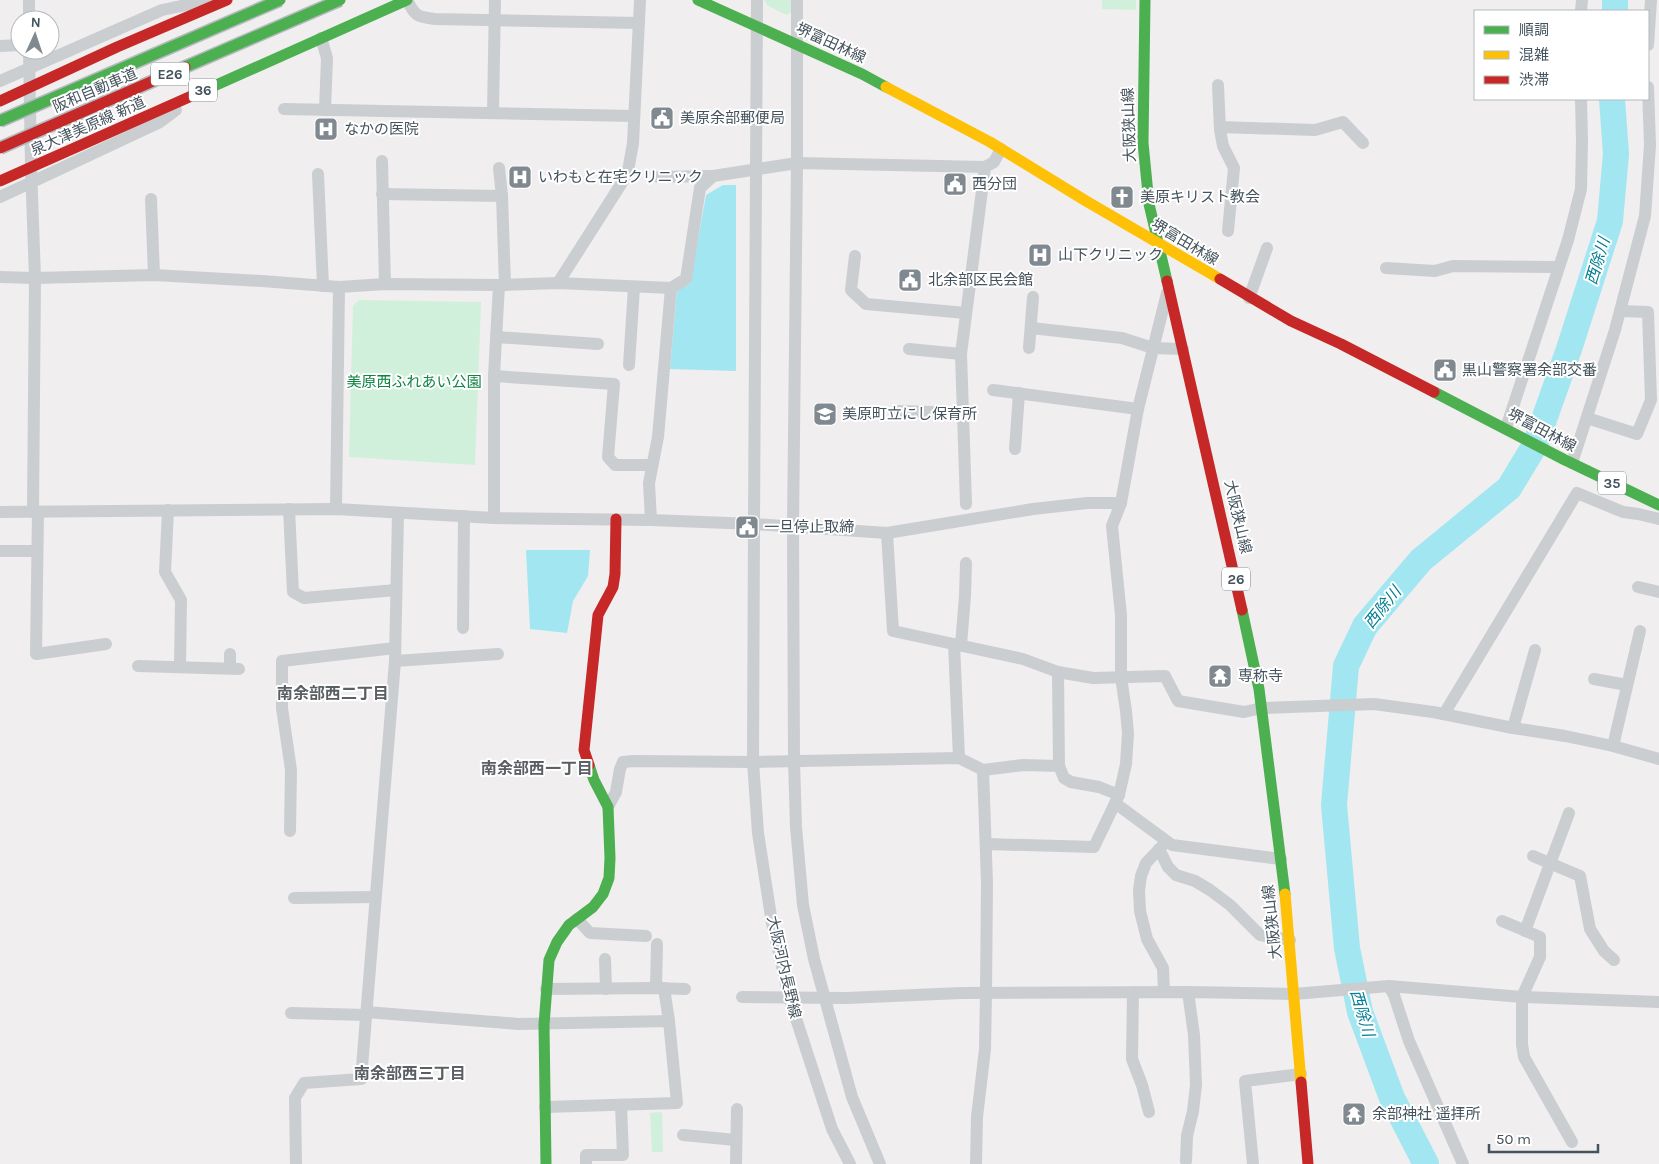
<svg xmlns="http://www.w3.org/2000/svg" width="1659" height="1164" font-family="Karla,'Noto Sans JP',sans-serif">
<rect width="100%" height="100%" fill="#f0eeee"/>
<g fill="#d1f0db">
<path d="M764,0H791V13L787,15L768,6Z"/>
<path d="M1102,0H1136V10L1102,9Z"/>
<path d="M359,300L481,302L475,465L349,457L353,306Z"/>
<path d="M662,1112L663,1152H652L650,1113Z"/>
</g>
<g fill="#a2e6f2">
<path d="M723,185H736V371L670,369L677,290L690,284L706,195Z"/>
<path d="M526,550H590L588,576L573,601L567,633L530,629Z"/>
</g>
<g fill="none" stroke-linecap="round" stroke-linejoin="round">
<g stroke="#a2e6f2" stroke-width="26">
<path d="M1615,11V0"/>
<path d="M1426,1164L1392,1098L1360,1012L1347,948L1334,805L1346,666L1365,626L1421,560L1509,488L1535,445L1569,349L1610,221L1616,154L1612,99"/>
</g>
<g stroke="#caced0" stroke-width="12">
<path d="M407,0C415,16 417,17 435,19L639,23"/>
<path d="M757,0L754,524L887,533L1033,509L1087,503H1121L1112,526L1121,615V677L1126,711L1128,733L1126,764L1119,795L1094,847L986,844"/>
<path d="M797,0V163L793,526L794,761L796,827L803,905L814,959L852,1097L880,1164"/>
<path d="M1581,11L1582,0"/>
<path d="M29,20V0"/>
<path d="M321,38L327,58L325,110"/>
<path d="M1648,45L1651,0"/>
<path d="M0,46L20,45"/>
<path d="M29,50L31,167L35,278L33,512"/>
<path d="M0,81L162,10L210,0"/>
<path d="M1218,85L1220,130L1223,146L1234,168L1228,231"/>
<path d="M284,109L634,116"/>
<path d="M493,112L495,0"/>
<path d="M1220,127L1315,130L1343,122L1363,143"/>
<path d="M382,161L385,284"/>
<path d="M499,168L502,196L505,285"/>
<path d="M318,174L323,286"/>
<path d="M658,177L713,176"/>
<path d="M382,194L502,196"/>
<path d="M0,197L160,122L176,110"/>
<path d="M151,199L154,275"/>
<path d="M855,256L851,290L866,304L966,313"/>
<path d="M1386,268L1435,271L1453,266L1558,267"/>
<path d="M0,277L35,278L154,275L262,281L339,287L385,284L499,285L558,283L671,288L686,279L700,188L713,176L797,163L985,167L994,162L1001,149"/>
<path d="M558,283L623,181L628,171L633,143L640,0"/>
<path d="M1249,298L1267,248"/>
<path d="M1031,328L1122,338L1153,348L1183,349"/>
<path d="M496,337L598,344"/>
<path d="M1029,348L1033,297"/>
<path d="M909,349L961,354"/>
<path d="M629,365L634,287"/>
<path d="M494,376L614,384L608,457L615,465H652"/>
<path d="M993,390L1138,409"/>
<path d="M899,411L963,413"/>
<path d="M1587,418L1637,434L1651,400L1648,312L1620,311"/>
<path d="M1506,428L1568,240L1581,189L1582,141L1581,99"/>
<path d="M1015,449L1019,393"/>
<path d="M1572,463L1615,330L1645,216L1650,145L1648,87"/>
<path d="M1121,503L1138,409L1167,293"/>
<path d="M966,504L961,354L985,167"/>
<path d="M289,509L293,592L304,598L396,590"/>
<path d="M336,509L339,287"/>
<path d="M168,510L165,572L181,600L180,667"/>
<path d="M0,512L336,509L494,518L651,520L754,524L753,762L758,833L772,923L789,997L832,1129L850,1164"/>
<path d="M38,512L36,654L106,644"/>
<path d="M494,518V376L499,285"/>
<path d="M651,520L649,483L658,437L671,288"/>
<path d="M887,533L893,631L1023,659L1058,672L1093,678L1165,676L1178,701L1244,712L1262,708L1374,704L1433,712L1513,728L1565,736L1613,746L1659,759"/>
<path d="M0,551H37"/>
<path d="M1638,587L1659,592"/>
<path d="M463,628L464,516"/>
<path d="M954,644L959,758"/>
<path d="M961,645L965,596L966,563"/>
<path d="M230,654V668"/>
<path d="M395,661L498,654"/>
<path d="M138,666L239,669"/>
<path d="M1058,672L1059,766"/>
<path d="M1594,679L1627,685"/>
<path d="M1444,714L1577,493L1623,512L1638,514L1659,519"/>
<path d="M1513,728L1535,650"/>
<path d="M1613,746L1640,631"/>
<path d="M983,770L1023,765L1059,766L1064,778L1071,782L1099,787L1119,795"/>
<path d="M1115,803L1172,845L1281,859"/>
<path d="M608,807L616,792L620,769L623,762L634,761L753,762L959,758L983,770L987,883L986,993L985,1049L977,1117L976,1164"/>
<path d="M290,831L291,770L282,708V661L395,648"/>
<path d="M1163,845L1146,863L1141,876L1139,890L1140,911L1147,939L1163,968L1164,992"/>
<path d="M1159,849L1168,867L1176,875L1195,881L1210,890L1230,905L1260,935L1290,940"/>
<path d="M1533,856L1580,876L1590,929L1604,951L1614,960"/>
<path d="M294,898L375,897"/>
<path d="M577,919L590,933L646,936"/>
<path d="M1502,921L1540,937V957L1522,997V1044L1524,1057L1572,1142"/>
<path d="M1525,931L1569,813"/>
<path d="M605,959L606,989"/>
<path d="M1389,986L1394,995L1409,1041L1463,1164"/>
<path d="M656,988L657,944"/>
<path d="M664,988L669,1021"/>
<path d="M546,989L656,988L685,989"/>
<path d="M1133,992L1132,1059L1142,1085L1149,1112"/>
<path d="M742,997L847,998L961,993L1188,992L1294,994L1389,986L1522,997L1659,1002"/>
<path d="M366,1012L519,1024L669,1021L677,1103L545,1107"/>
<path d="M291,1013L366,1015"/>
<path d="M683,1135L736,1140"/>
<path d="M1186,1161L1187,1136L1193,1111L1196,1085L1194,1035L1188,992"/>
<path d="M296,1164L295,1098L304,1083L361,1079L395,661L398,513"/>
<path d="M586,1164V1155H623L621,1105"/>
<path d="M736,1164L737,1109"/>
<path d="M1253,1164L1245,1081L1301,1074"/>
</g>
<g stroke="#4caf50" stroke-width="11">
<path d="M698,0L862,74L886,87"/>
<path d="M1145,0L1143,143L1149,204L1167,281"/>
<path d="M205,90L407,0"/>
<path d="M1434,392L1565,460L1659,505"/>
<path d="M1242,610L1259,689L1285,894"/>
<path d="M546,1164L544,1025L549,960L557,942L569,925L593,907L603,894L609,878L610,858L608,807L594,780L589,765"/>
</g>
<g stroke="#ffc107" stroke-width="11">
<path d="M886,87L990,142L1086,201L1220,279"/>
<path d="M1285,894L1301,1082"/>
</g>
<g stroke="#c62828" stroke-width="11">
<path d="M0,101L117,47L227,0"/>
<path d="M0,181L205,90"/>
<path d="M1220,279L1291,321L1341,344L1434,392"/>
<path d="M1167,281L1242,610"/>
<path d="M589,765L584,750L598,615L613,587L615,574L616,519"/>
<path d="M1301,1082L1308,1164"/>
</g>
<g stroke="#b3b9bf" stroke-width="14" stroke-linecap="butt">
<g id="fast-bridge">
<path d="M185,67L340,0"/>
<path d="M0,121L280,0"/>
</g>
</g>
<g stroke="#b3b9bf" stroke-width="14" stroke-linecap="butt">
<path id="jam-bridge" d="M0,148L185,67"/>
</g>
<use href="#fast-bridge" stroke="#4caf50" stroke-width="11"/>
<use href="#jam-bridge" stroke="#c62828" stroke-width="11"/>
</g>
<defs>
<g id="civic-square" transform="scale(1.25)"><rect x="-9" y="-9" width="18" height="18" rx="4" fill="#808990" stroke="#fff"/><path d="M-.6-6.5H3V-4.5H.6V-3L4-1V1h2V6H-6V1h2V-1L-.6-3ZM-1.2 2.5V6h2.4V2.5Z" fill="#fff"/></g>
<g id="hospital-square" transform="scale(1.25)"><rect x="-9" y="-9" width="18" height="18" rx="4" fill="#808990" stroke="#fff"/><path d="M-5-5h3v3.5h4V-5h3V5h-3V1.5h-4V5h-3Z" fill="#fff"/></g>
<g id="church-square" transform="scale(1.25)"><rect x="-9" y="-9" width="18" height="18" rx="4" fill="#808990" stroke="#fff"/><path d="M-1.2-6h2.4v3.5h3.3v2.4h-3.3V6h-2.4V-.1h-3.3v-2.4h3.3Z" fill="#fff"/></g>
<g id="school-square" transform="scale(1.25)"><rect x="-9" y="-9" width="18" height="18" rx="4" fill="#808990" stroke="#fff"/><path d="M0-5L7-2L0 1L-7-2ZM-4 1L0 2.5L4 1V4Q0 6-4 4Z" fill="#fff"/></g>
<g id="temple-square" transform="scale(1.25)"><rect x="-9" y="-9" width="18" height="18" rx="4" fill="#808990" stroke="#fff"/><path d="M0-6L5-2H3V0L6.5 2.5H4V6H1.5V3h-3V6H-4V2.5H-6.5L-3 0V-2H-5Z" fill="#fff"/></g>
</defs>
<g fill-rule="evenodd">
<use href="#civic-square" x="662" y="118"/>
<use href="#hospital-square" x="326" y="129"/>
<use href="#hospital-square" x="520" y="177"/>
<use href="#civic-square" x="955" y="184"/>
<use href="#church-square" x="1122" y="197"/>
<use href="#hospital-square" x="1040" y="255"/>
<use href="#civic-square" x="910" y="280"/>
<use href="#civic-square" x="1445" y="370"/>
<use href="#school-square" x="825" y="414"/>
<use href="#civic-square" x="747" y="527"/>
<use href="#temple-square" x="1220" y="676"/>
<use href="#temple-square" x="1354" y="1114"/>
</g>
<g text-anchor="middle" stroke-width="4" stroke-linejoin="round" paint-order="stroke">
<g fill="#fff" stroke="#7c878e" stroke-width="1">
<rect x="151" y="62.5" width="38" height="23" rx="4"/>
<rect x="189" y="78.5" width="28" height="23" rx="4"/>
<rect x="1598" y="471.5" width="28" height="23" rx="4"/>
<rect x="1222" y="567.5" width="28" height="23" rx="4"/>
</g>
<g font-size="14" font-weight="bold" fill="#44535d">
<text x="170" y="79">E26</text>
<text x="203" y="95">36</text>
<text x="1612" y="488">35</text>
<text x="1236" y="584">26</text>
</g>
<g font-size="15" fill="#44535d" stroke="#fff">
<text transform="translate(831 43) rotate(25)" y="5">堺富田林線</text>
<text transform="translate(95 90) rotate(-23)" y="5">阪和自動車道</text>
<text transform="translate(1129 125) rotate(-92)" y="5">大阪狭山線</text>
<text transform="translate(88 126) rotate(-24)" y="5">泉大津美原線 新道</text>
<text transform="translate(1185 242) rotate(31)" y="5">堺富田林線</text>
<text transform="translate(1542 430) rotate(28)" y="5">堺富田林線</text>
<text transform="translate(1238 517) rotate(77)" y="5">大阪狭山線</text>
<text transform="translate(1272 922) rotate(-96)" y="5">大阪狭山線</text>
<text transform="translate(784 967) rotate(77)" y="5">大阪河内長野線</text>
</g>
<g font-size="15" fill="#44535d" stroke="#fff" text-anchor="start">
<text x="680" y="123">美原余部郵便局</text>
<text x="344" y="134">なかの医院</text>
<text x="538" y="182">いわもと在宅クリニック</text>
<text x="972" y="189">西分団</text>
<text x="1140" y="202">美原キリスト教会</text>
<text x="1058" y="260">山下クリニック</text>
<text x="928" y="285">北余部区民会館</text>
<text x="1462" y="375">黒山警察署余部交番</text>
<text x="842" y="419">美原町立にし保育所</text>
<text x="764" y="532">一旦停止取締</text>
<text x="1238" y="681">専称寺</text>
<text x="1372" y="1119">余部神社 遥拝所</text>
</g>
<g font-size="15" fill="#0f8442" stroke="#fff">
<text x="414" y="387">美原西ふれあい公園</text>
</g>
<g font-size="16" font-style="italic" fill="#047e93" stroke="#fff">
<text transform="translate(1597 261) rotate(-73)" y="6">西除川</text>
<text transform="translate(1382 607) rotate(-51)" y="6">西除川</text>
<text transform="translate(1363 1013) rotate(74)" y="6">西除川</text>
</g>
<g font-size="16" font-weight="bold" fill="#5a5f63" stroke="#fff">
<text x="333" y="699">南余部西二丁目</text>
<text x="537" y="774">南余部西一丁目</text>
<text x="410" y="1079">南余部西三丁目</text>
</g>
</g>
<rect x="1474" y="10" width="175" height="90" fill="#ffffff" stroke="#b4babe"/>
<rect x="1484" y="26" width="25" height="8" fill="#4caf50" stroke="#b4babe"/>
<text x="1519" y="35" font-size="15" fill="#44535d">順調</text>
<rect x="1484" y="51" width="25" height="8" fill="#ffc107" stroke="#b4babe"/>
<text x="1519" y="60" font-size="15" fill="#44535d">混雑</text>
<rect x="1484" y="76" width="25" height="8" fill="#c62828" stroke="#b4babe"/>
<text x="1519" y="85" font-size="15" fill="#44535d">渋滞</text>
<g transform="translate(35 35) rotate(3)"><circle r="24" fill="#ffffff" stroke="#b4babe"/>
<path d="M0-4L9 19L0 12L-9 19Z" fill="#808990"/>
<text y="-8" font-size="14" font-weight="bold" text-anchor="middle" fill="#44535d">N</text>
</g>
<path d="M1489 1144v8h109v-8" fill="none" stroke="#44535d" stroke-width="2.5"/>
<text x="1496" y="1144" font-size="15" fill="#44535d" stroke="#ffffff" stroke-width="4" paint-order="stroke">50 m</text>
</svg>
